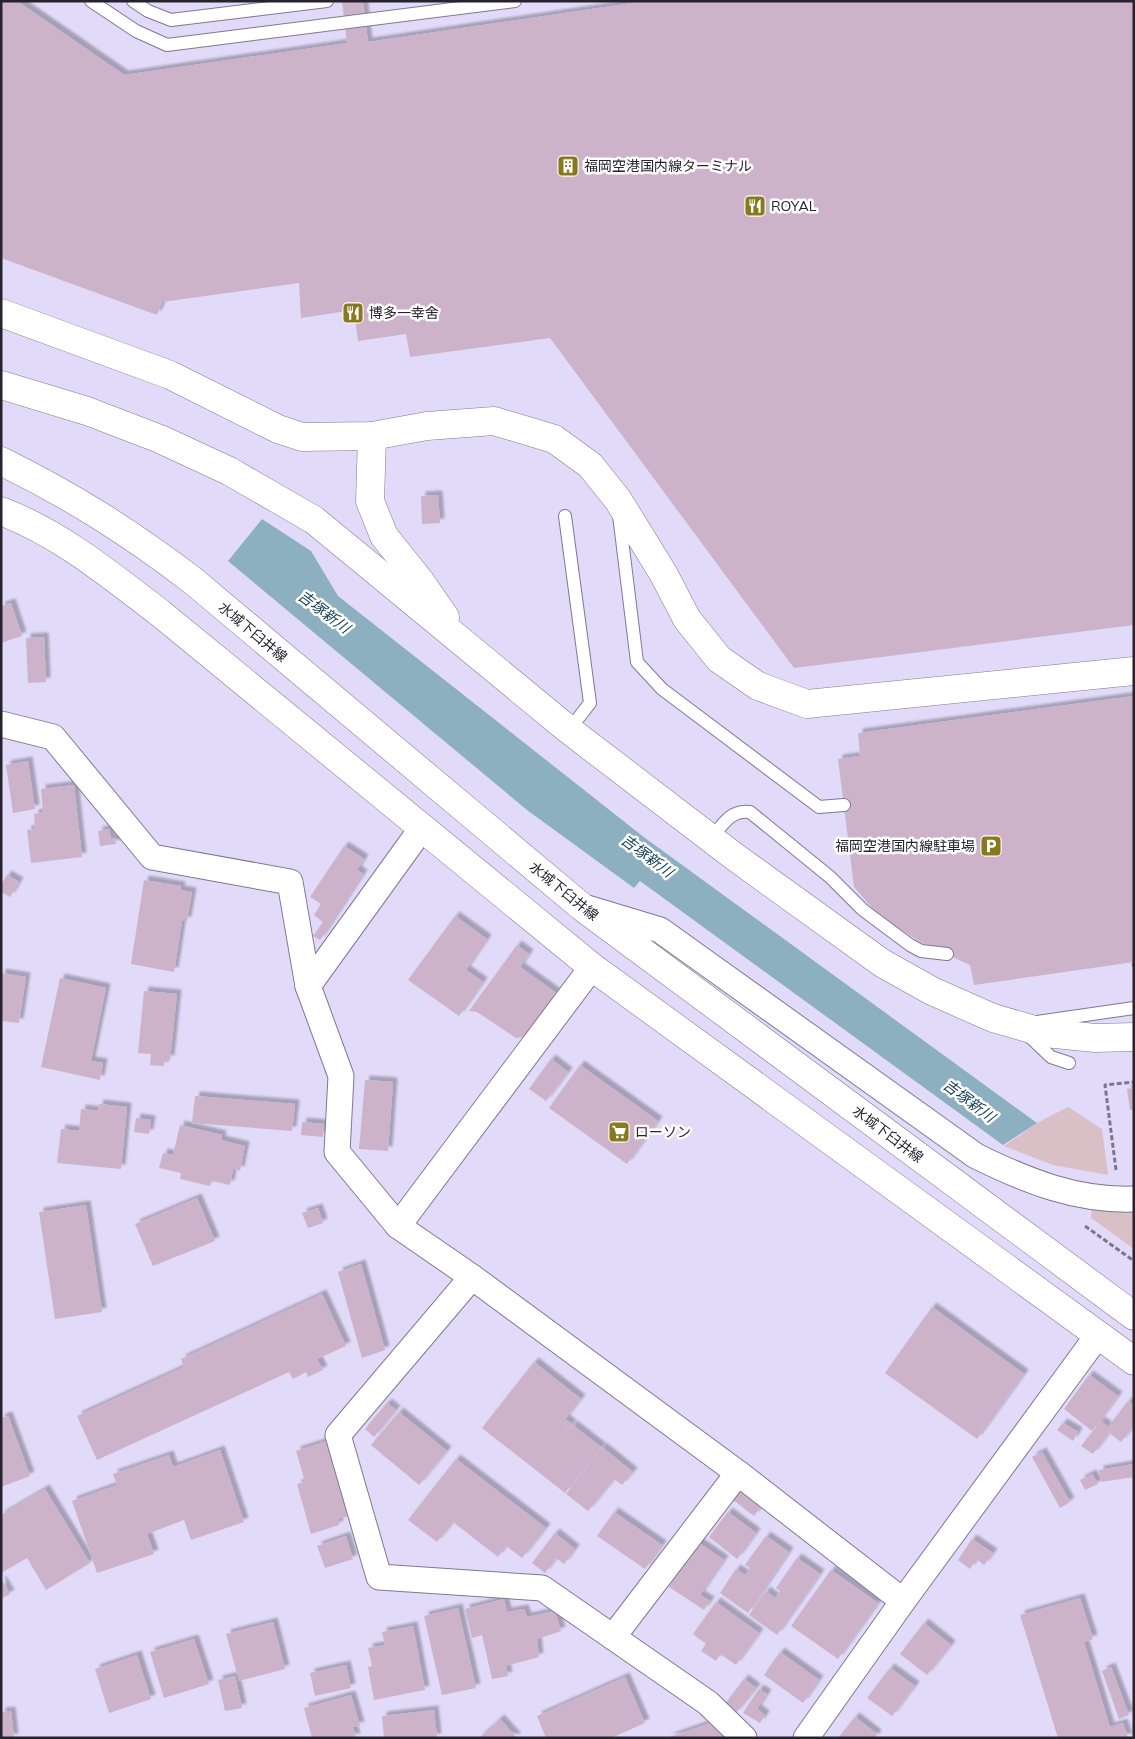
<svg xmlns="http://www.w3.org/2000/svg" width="1135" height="1739" font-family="Mulish,'Noto Sans JP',sans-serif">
<defs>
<filter id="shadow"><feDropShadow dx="4.5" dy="-4.5" stdDeviation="1" flood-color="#0004"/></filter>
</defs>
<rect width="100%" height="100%" fill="#e1daf9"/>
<g fill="#d9bfc6">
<path d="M1068,1107L1102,1129L1108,1175L1053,1165L1004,1146L1037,1123Z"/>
<path d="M1092,1208L1134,1212V1249L1091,1218Z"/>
</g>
<path fill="#8db0c1" d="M262,519L311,551L338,596L645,838L1037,1123L1003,1145L640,881L634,888L527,810L228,561Z"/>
<g fill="#ccb3ca" fill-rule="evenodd" filter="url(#shadow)">
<path d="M1,1H17L124,75L347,43L342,1H363L368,42L646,1H1134V625L794,668L550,338L410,357L406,334L358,341L354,310L301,318L299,283L162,302L157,315L1,258ZM1033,273L768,308L881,293Z"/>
<path d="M438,495L440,523L422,524L421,496Z"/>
<path d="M11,603L22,636L1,643V606Z"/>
<path d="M44,637L46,682L28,683L26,638Z"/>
<path d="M1134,696V962L974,985L970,965L922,943L879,916L854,887L838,759L860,756L858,733Z"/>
<path d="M28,761L35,809L13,813L6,765Z"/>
<path d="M74,785L82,857L31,863L27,830L35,829L34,814L43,812L41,789Z"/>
<path d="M109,829L111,839L115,838L116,844L100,846L98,831Z"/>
<path d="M344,846L364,859L357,870L363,874L320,940L313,936L323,922L314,915L321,904L310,897Z"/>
<path d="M7,875L19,882L10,897L1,892V885Z"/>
<path d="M144,880L181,886L180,890L192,892L187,921H182L174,972L131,964Z"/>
<path d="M455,916L487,939L466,970L483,982L459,1016L408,980Z"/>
<path d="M517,945L529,954L520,967L556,993L524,1037L516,1038L477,1012L469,1011Z"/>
<path d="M1,973L26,977L19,1023L1,1021Z"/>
<path d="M60,978L106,988L91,1061L103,1063L100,1080L41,1067Z"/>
<path d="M144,991L177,994L170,1060L165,1059L164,1066L150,1065L151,1054L138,1053Z"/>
<path d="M551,1059L568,1072L546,1101L529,1089Z"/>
<path d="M580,1065L658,1121L627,1164L549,1108Z"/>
<path d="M365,1080L393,1082L388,1151L359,1149Z"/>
<path d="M1134,1088V1110H1130L1127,1089Z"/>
<path d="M195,1096L295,1104L292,1131L192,1123Z"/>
<path d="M99,1104L127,1107L121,1169L57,1163L61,1129L79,1131L81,1109L98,1111Z"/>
<path d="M136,1118L151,1120L149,1134L134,1132Z"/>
<path d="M302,1122L324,1124L323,1137L301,1135Z"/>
<path d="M180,1125L222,1135L221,1140L245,1146L240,1171L233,1169L230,1185L212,1181L210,1186L180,1179L181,1173L159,1168L163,1153L173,1155Z"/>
<path d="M197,1198L215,1241L153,1266L135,1224Z"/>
<path d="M86,1205L102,1312L55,1319L39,1212Z"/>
<path d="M318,1208L323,1223L308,1228L302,1213Z"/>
<path d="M361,1264L385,1350L362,1358L338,1272Z"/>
<path d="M322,1294L346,1346L317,1359L323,1370L308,1377L306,1372L293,1379L289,1372L97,1460L77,1416L184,1367L181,1359Z"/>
<path d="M932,1307L1024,1374L977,1439L885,1373Z"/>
<path d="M534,1362L581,1399L565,1419L572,1424L550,1453L573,1425L601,1447L565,1493L482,1428Z"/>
<path d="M1089,1375L1118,1396L1092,1431L1064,1409Z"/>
<path d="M1128,1401L1134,1406V1426L1121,1442L1109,1433L1093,1454L1081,1446L1101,1421L1108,1427Z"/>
<path d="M387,1403L396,1410L374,1437L365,1429Z"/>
<path d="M399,1412L447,1451L419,1485L371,1445Z"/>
<path d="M8,1416L30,1476L1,1487V1418Z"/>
<path d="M1063,1423L1078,1432L1073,1441L1057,1430Z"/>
<path d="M330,1440L352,1515L338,1519L339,1525L311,1534L297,1484L305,1482L296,1451Z"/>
<path d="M602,1447L633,1472L622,1485L614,1479L588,1511L566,1494Z"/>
<path d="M220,1450L244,1522L191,1540L184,1520L147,1534L154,1554L97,1573L72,1501L117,1485L113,1474L169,1455L173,1467Z"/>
<path d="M1042,1452L1070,1502L1060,1508L1032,1457Z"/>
<path d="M456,1459L546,1528L522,1558L506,1546L498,1557L453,1522L437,1542L408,1520Z"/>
<path d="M1134,1464V1477L1101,1482L1099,1470Z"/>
<path d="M1092,1474L1098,1484L1085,1490L1080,1480Z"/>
<path d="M737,1484L763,1504L754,1516L728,1496Z"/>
<path d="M45,1489L90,1563L46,1590L27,1558L1,1573V1515Z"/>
<path d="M614,1512L662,1545L645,1569L597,1536Z"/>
<path d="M728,1512L756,1533L737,1559L709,1537Z"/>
<path d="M555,1533L575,1549L564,1564L556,1558L545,1573L532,1563Z"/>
<path d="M346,1536L353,1559L325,1568L317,1546Z"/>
<path d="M766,1536L789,1552L748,1613L720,1593L736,1569L745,1575L750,1568L745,1565Z"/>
<path d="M972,1539L993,1553L984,1565L976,1559L970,1569L958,1560Z"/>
<path d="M696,1541L724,1560L700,1595L710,1601L704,1610L669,1587Z"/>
<path d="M797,1558L820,1574L777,1635L749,1615L766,1591L775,1598L780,1591L776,1588Z"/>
<path d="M831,1570L878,1603L838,1659L791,1626Z"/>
<path d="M1,1579L10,1594L1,1599Z"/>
<path d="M1080,1598L1093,1639L1084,1642L1110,1727L1123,1723L1128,1738H1058L1020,1615Z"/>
<path d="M504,1599L507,1612L524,1609L527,1617L555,1611L561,1631L537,1639L539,1657L506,1666L508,1676L492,1679L482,1635L472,1638L465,1609Z"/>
<path d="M716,1602L759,1633L736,1665L720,1654L716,1661L701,1651L706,1644L693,1634Z"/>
<path d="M458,1608L476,1688L442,1695L424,1616Z"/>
<path d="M273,1622L285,1669L239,1681L226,1634Z"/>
<path d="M924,1623L951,1645L927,1675L900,1654Z"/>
<path d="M413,1626L425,1690L374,1700L368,1667L372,1666L368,1648L385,1645L382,1632Z"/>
<path d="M194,1639L209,1684L164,1698L150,1652Z"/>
<path d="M780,1652L819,1680L803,1703L764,1675Z"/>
<path d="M137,1655L151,1699L109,1713L95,1669Z"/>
<path d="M346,1665L351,1688L315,1696L310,1673Z"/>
<path d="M1111,1667L1129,1715L1119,1719L1102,1671Z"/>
<path d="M890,1668L915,1686L892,1716L867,1698Z"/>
<path d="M235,1676L242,1708L225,1711L218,1680Z"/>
<path d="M625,1677L645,1723L611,1738H546L537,1716Z"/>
<path d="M744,1679L756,1688L736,1713L725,1704Z"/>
<path d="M759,1689L767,1694L757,1709L765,1715L760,1723L743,1713Z"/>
<path d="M351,1695L360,1726L353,1727L356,1738H312L304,1708Z"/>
<path d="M434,1710L437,1738H384L382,1716Z"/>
<path d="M11,1711L14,1738H1V1712Z"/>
<path d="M855,1717L877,1734L875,1738H838Z"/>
<path d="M500,1719L517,1738H479Z"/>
<path d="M716,1721L720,1733L726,1731L736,1738H667Z"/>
</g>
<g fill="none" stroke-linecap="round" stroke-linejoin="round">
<g stroke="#7f7894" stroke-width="14">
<g id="lane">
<path d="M91,1L136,31L167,45L515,1"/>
<path d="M133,1L148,11L171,20L327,1"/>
<path d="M619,515L637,662L662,689L819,807L844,805"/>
<path d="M565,516L590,703L569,730"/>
<path d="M711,839C722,825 731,809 750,812L830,877L863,910L910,945L921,951L947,954"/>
<path d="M1037,1022L1134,1008"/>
<path d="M1028,1035L1051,1057L1069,1063"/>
</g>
</g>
<g stroke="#7f7894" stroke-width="27">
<g id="street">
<path d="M1,724L53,737L152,857L290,882L308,986L341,1076L337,1152L398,1226L472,1277L338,1435L379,1577L542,1588L708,1703L744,1738"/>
<path d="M587,908L660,930L976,1156C1027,1181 1076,1201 1134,1199"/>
<path d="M308,986L422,828"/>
<path d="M398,1226L592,967"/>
<path d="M472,1277L738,1473L903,1601"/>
<path d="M613,1637L738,1473"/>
<path d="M806,1738L903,1601L1098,1335"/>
</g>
</g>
<g stroke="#7f7894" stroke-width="29">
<g id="secondary">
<path d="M1,313L170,375L278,429L302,437L372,436L427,426L494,421L554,439L590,465L618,500L663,573L687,619L719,659L758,686L807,704L1134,671"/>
<path d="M1,385L87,411L160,439L229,471L314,520L569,730L735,857L882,963L932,991L993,1018L1045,1033L1095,1038L1134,1037"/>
<path d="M372,436L370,501L384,536L420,581L445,617"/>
<path d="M1,461C72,496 129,532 192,580L582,907L1134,1316"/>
<path d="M1,511C61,534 110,575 160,613L592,967L1134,1361"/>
</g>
</g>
<g stroke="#7b778b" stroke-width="3" stroke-dasharray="5 2.5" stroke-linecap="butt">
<path d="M1133,963L1134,967"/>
<path d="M1116,1170L1105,1085L1134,1082"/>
<path d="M1085,1226L1134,1261"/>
</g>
<use href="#lane" stroke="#fff" stroke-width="12"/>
<use href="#street" stroke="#fff" stroke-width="25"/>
<use href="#secondary" stroke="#fff" stroke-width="28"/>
</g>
<defs>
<g id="building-square" transform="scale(1.125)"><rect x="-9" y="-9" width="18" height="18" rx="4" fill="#87791e" stroke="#fff"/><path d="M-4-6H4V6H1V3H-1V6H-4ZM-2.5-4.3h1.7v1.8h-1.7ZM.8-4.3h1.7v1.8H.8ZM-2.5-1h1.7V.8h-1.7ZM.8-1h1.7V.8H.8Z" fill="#fff"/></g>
<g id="restaurant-square" transform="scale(1.125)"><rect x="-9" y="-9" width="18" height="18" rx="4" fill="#87791e" stroke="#fff"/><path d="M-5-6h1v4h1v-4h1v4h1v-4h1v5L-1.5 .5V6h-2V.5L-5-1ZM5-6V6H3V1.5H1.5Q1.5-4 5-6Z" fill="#fff"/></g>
<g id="parking-square" transform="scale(1.125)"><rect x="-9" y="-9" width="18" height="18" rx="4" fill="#87791e" stroke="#fff"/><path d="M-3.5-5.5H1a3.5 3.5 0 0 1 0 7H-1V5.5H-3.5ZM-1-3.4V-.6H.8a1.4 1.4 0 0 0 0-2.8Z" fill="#fff"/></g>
<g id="supermarket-square" transform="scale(1.125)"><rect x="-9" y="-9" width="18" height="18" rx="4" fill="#87791e" stroke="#fff"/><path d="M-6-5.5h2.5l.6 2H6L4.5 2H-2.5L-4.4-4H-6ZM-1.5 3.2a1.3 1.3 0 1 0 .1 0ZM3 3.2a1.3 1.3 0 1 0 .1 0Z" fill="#fff"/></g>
</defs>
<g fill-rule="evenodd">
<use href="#building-square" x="568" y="166"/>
<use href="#restaurant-square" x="755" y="206"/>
<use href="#restaurant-square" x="353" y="313"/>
<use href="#parking-square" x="991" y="846"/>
<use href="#supermarket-square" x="619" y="1132"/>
</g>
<g text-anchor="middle" stroke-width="5" stroke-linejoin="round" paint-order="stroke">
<g font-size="14" fill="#26232f" stroke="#fff" text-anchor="start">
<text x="584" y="171">福岡空港国内線ターミナル</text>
<text x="771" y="211">ROYAL</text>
<text x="369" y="318">博多一幸舍</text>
<text x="975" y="851" text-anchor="end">福岡空港国内線駐車場</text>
<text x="635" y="1137">ローソン</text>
</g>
<g font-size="14" fill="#26232f" stroke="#fff">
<text transform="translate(253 632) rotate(40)" y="5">水城下臼井線</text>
<text transform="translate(564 891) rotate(39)" y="5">水城下臼井線</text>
<text transform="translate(888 1134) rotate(37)" y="5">水城下臼井線</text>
</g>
<g font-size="15" font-style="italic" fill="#0f3f53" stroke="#fff">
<text transform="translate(324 612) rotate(37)" y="5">吉塚新川</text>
<text transform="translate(647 856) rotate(37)" y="5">吉塚新川</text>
<text transform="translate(969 1101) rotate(37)" y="5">吉塚新川</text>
</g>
</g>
<rect width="1135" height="1739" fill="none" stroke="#26232f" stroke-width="5"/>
</svg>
